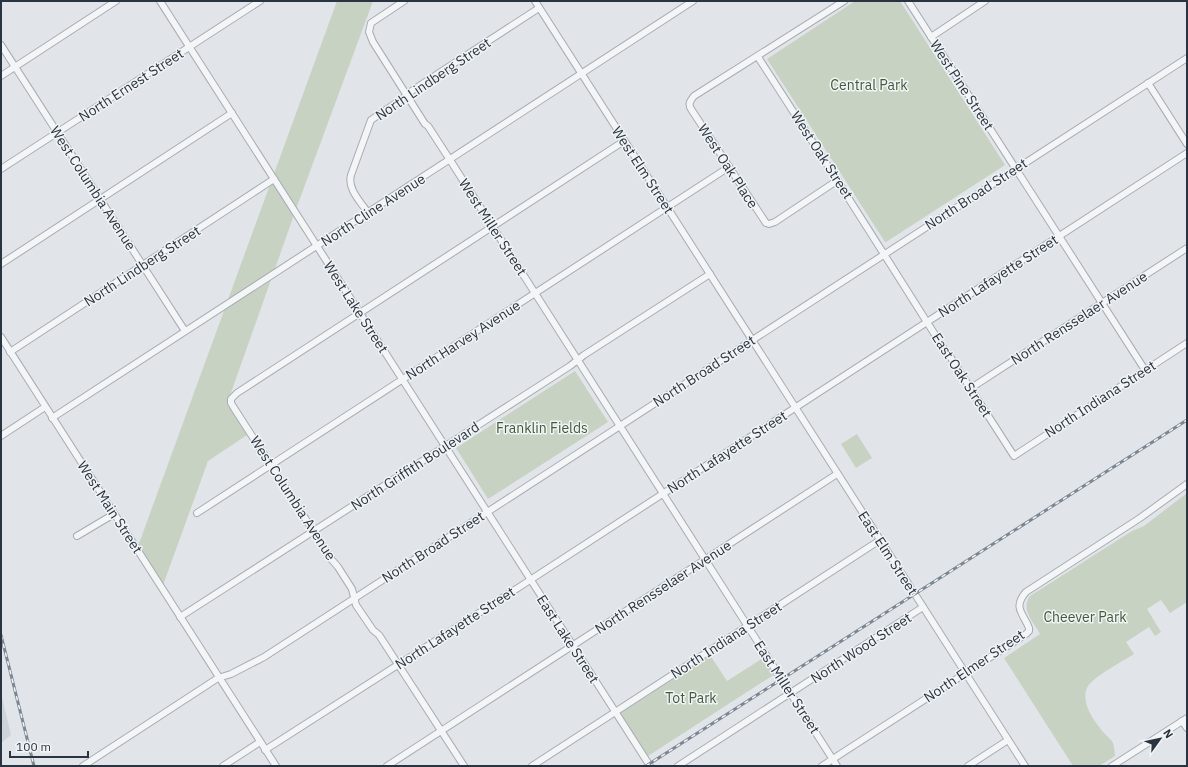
<svg xmlns="http://www.w3.org/2000/svg" width="1188" height="767" font-family="'IBM Plex Sans',sans-serif">
<rect width="100%" height="100%" fill="#e1e5e9"/>
<path fill="#cfd4db" d="M1,693L11,735L1,743Z"/>
<g fill="#c8d2c3">
<path d="M337,1H373L295,212L227,404L247,435L208,461L162,588L137,549Z"/>
<path d="M855,1H900L1005,165L886,242H885L767,59Z"/>
<path d="M575,371L608,422L488,499L456,448Z"/>
<path d="M857,434L872,458L856,468L841,444Z"/>
<path d="M1187,493V602L1170,613L1161,600L1147,609L1161,632L1155,636L1149,627L1126,642L1134,654C1123,661 1091,678 1087,688C1081,701 1092,718 1100,728C1110,742 1114,736 1115,756L1099,766H1073L1004,658L1040,634C1034,622 1020,610 1030,596L1132,531L1144,526Z"/>
<path d="M710,655L727,681L763,658L775,674L648,756L620,713Z"/>
</g>
<g fill="none" stroke-linecap="round" stroke-linejoin="round">
<g stroke="#a6acb3" stroke-width="8">
<g id="minor">
<path d="M160,1L650,766"/>
<path d="M404,1L371,23L369,32L373,42L425,124L428,126L450,160L837,766"/>
<path d="M535,1L1025,766"/>
<path d="M908,1L1145,370"/>
<path d="M931,37L985,1"/>
<path d="M1,45L185,331"/>
<path d="M758,57C821,154 882,251 944,349L949,355L1014,456L1187,343"/>
<path d="M1,76L116,1"/>
<path d="M1148,83L1187,144"/>
<path d="M1,169L260,1"/>
<path d="M838,180L775,222L769,224L766,223L691,109C688,104 690,101 694,96L844,1"/>
<path d="M368,213C361,202 347,189 351,175L371,120L402,99L413,90L539,8"/>
<path d="M1,264L232,113"/>
<path d="M1,337L276,766"/>
<path d="M10,352L274,179"/>
<path d="M971,388L1187,248"/>
<path d="M52,418L693,1"/>
<path d="M1,436L45,407"/>
<path d="M197,513L729,167"/>
<path d="M77,536L114,514"/>
<path d="M180,617L570,366L584,355L710,274"/>
<path d="M1182,721L1187,728"/>
<path d="M265,750L524,584L1187,153"/>
<path d="M83,766L218,678L231,674L264,657L1187,58"/>
<path d="M223,766L260,742"/>
<path d="M387,766L837,474"/>
<path d="M464,766L379,635L373,630L356,605L352,589L338,567L332,560L234,408L231,403V399L237,393L624,141"/>
<path d="M532,766L880,540"/>
<path d="M678,766L923,607"/>
<path d="M822,766L1026,634L1029,631V628C1024,614 1012,608 1026,592L1140,518L1187,484"/>
<path d="M968,766L1008,740"/>
<path d="M1112,766L1187,718"/>
</g>
</g>
<use href="#minor" stroke="#f4f5f7" stroke-width="6"/>
<g stroke="#7b8692" stroke-width="3">
<g id="rail">
<path d="M1,635L34,766"/>
<path d="M646,766L1187,420"/>
</g>
</g>
<use href="#rail" stroke="#f1f4f6" stroke-width="1.5" stroke-dasharray="4.5" stroke-linecap="butt"/>
</g>
<g text-anchor="middle" stroke-width="3" stroke-linejoin="round" paint-order="stroke">
<g font-size="14" fill="#2a3440" stroke="#f1f4f6">
<text transform="translate(433 79) rotate(-34)" y="5">North Lindberg Street</text>
<text transform="translate(131 85) rotate(-33)" y="5">North Ernest Street</text>
<text transform="translate(962 85) rotate(57)" y="5">West Pine Street</text>
<text transform="translate(822 155) rotate(57)" y="5">West Oak Street</text>
<text transform="translate(728 166) rotate(57)" y="5">West Oak Place</text>
<text transform="translate(643 170) rotate(57)" y="5">West Elm Street</text>
<text transform="translate(93 188) rotate(57)" y="5">West Columbia Avenue</text>
<text transform="translate(976 194) rotate(-33)" y="5">North Broad Street</text>
<text transform="translate(373 210) rotate(-33)" y="5">North Cline Avenue</text>
<text transform="translate(493 227) rotate(57)" y="5">West Miller Street</text>
<text transform="translate(142 266) rotate(-33)" y="5">North Lindberg Street</text>
<text transform="translate(998 276) rotate(-33)" y="5">North Lafayette Street</text>
<text transform="translate(356 307) rotate(57)" y="5">West Lake Street</text>
<text transform="translate(1079 318) rotate(-33)" y="5">North Rensselaer Avenue</text>
<text transform="translate(463 340) rotate(-33)" y="5">North Harvey Avenue</text>
<text transform="translate(704 371) rotate(-33)" y="5">North Broad Street</text>
<text transform="translate(962 375) rotate(57)" y="5">East Oak Street</text>
<text transform="translate(1100 399) rotate(-33)" y="5">North Indiana Street</text>
<text transform="translate(727 452) rotate(-33)" y="5">North Lafayette Street</text>
<text transform="translate(415 466) rotate(-33)" y="5">North Griffith Boulevard</text>
<text transform="translate(293 498) rotate(57)" y="5">West Columbia Avenue</text>
<text transform="translate(110 507) rotate(57)" y="5">West Main Street</text>
<text transform="translate(433 547) rotate(-33)" y="5">North Broad Street</text>
<text transform="translate(888 553) rotate(57)" y="5">East Elm Street</text>
<text transform="translate(663 587) rotate(-33)" y="5">North Rensselaer Avenue</text>
<text transform="translate(455 628) rotate(-33)" y="5">North Lafayette Street</text>
<text transform="translate(568 639) rotate(57)" y="5">East Lake Street</text>
<text transform="translate(726 640) rotate(-33)" y="5">North Indiana Street</text>
<text transform="translate(861 648) rotate(-33)" y="5">North Wood Street</text>
<text transform="translate(974 666) rotate(-34)" y="5">North Elmer Street</text>
<text transform="translate(787 687) rotate(57)" y="5">East Miller Street</text>
</g>
<g font-size="14" fill="#425b38" stroke="#f1f4f6">
<text x="869" y="90">Central Park</text>
<text x="542" y="433">Franklin Fields</text>
<text x="1085" y="622">Cheever Park</text>
<text x="691" y="703">Tot Park</text>
</g>
</g>
<rect width="1188" height="767" fill="none" stroke="#2a3440" stroke-width="4"/>
<g transform="translate(1160 739) rotate(57)" stroke="#f1f4f6" stroke-width="3" paint-order="stroke">
<path d="M0-3L7 15L0 10L-7 15Z" fill="#2a3440"/>
<text y="-6" font-size="11" font-weight="bold" text-anchor="middle" fill="#2a3440">N</text>
</g>
<path d="M10 751v6h78v-6" fill="none" stroke="#2a3440" stroke-width="2"/>
<text x="16" y="751" font-size="12" fill="#2a3440" stroke="#f1f4f6" stroke-width="3" paint-order="stroke">100 m</text>
</svg>
